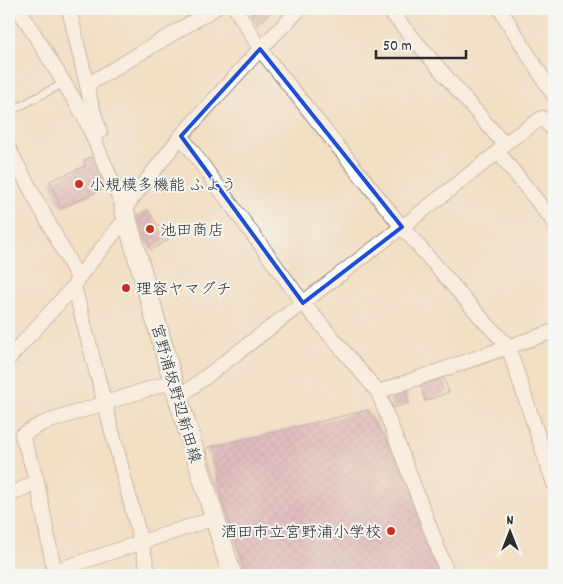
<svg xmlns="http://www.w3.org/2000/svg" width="563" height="584" font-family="Dekko,'Klee One',sans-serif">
<defs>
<pattern id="building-cross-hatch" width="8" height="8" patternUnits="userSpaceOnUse" patternTransform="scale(1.25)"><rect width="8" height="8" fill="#c991b6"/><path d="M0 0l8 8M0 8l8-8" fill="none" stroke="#a37794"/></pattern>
</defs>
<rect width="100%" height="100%" fill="#f6f6f2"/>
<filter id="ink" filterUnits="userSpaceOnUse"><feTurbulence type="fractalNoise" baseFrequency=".02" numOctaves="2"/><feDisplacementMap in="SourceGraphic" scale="10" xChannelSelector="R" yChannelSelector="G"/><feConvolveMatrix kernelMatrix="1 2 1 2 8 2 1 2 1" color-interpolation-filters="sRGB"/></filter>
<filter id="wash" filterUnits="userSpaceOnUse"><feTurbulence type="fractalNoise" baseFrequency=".0096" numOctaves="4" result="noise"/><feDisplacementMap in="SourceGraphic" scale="20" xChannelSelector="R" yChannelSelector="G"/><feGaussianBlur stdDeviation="1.12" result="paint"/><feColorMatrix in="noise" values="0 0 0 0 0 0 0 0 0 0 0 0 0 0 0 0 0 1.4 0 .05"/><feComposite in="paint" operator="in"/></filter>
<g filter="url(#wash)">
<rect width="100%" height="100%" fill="#f2dfc4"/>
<g id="blocks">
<g fill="url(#building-cross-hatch)">
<path d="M258,9H271L273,10L258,25L251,15Z"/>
<path d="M95,156L108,187L61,208L50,181L85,166L84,160Z"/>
<path d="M148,210L168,240L151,250L134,218Z"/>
<path d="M442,374L449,392L425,401L420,382Z"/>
<path d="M405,388L409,403L393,408L388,394Z"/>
<path d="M368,410L419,492L448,575H246L206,448Z"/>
</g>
</g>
</g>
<g filter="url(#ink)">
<use href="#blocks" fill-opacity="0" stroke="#8e8578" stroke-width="1"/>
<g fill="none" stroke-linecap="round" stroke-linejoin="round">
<g stroke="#8e8578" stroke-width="9">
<path id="lane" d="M9,112L64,83"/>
</g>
<g stroke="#8e8578" stroke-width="16">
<g id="street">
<path d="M19,9L84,116L124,209"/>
<path d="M69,9L92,107L100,132"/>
<path d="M236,9L260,49L402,227L484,321L508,346L554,484"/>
<path d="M388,9L504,144L498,152L554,222"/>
<path d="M500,9L554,96"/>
<path d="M87,85L214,9"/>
<path d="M181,136L303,303L378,392L448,575"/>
<path d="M504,144L542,118L554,131"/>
<path d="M9,149L78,278"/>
<path d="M124,209L181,136L260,49L300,9"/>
<path d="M74,286L141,542L149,575"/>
<path d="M9,358L74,286L78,278L127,217"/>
<path d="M378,392L554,331"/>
<path d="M178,398L402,227L498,152"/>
<path d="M9,496L37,481"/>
<path d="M54,571L215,518"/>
<path d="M55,575L37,481L22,435L41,424L173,381"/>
</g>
</g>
<g stroke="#8e8578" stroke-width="21">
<path id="secondary" d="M124,209L173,381L232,575"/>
</g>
<use href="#lane" stroke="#fff" stroke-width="7"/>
<use href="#street" stroke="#fff" stroke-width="14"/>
<use href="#secondary" stroke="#fff" stroke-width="19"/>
</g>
</g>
<path d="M0 0H563V584H0ZM260,49L402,227L303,303L181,136Z" fill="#f2dfc4" fill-opacity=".55" fill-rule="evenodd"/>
<path fill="none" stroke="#1d4ed8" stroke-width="4" stroke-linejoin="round" d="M260,49L402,227L303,303L181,136Z"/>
<g fill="#c8321e" stroke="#f6f6f2" stroke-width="2">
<circle cx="79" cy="184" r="5"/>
<circle cx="150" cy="229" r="5"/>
<circle cx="126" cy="288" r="5"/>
<circle cx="391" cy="531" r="5"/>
</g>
<g text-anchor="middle" stroke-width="4" stroke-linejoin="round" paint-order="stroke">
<g font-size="16" fill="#2b2b2b" stroke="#f6f6f2" text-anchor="start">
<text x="89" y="190">小規模多機能 ふよう</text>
<text x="160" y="235">池田商店</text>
<text x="136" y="294">理容ヤマグチ</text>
<text x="381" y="537" text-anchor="end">酒田市立宮野浦小学校</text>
</g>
<g font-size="16" fill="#2b2b2b" stroke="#f6f6f2">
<text transform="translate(177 393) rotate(74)" y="6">宮野浦坂野辺新田線</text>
</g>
</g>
<rect width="563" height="584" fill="none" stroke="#f6f6f2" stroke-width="30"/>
<g transform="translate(510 532)" stroke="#f6f6f2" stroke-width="4" paint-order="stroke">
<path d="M0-4L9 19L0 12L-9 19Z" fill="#2b2b2b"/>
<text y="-8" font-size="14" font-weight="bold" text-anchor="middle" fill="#2b2b2b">N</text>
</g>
<path d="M376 50v8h90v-8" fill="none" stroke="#2b2b2b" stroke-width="2.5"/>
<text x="383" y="50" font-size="15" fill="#2b2b2b" stroke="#f6f6f2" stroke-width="4" paint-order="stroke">50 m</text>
</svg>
